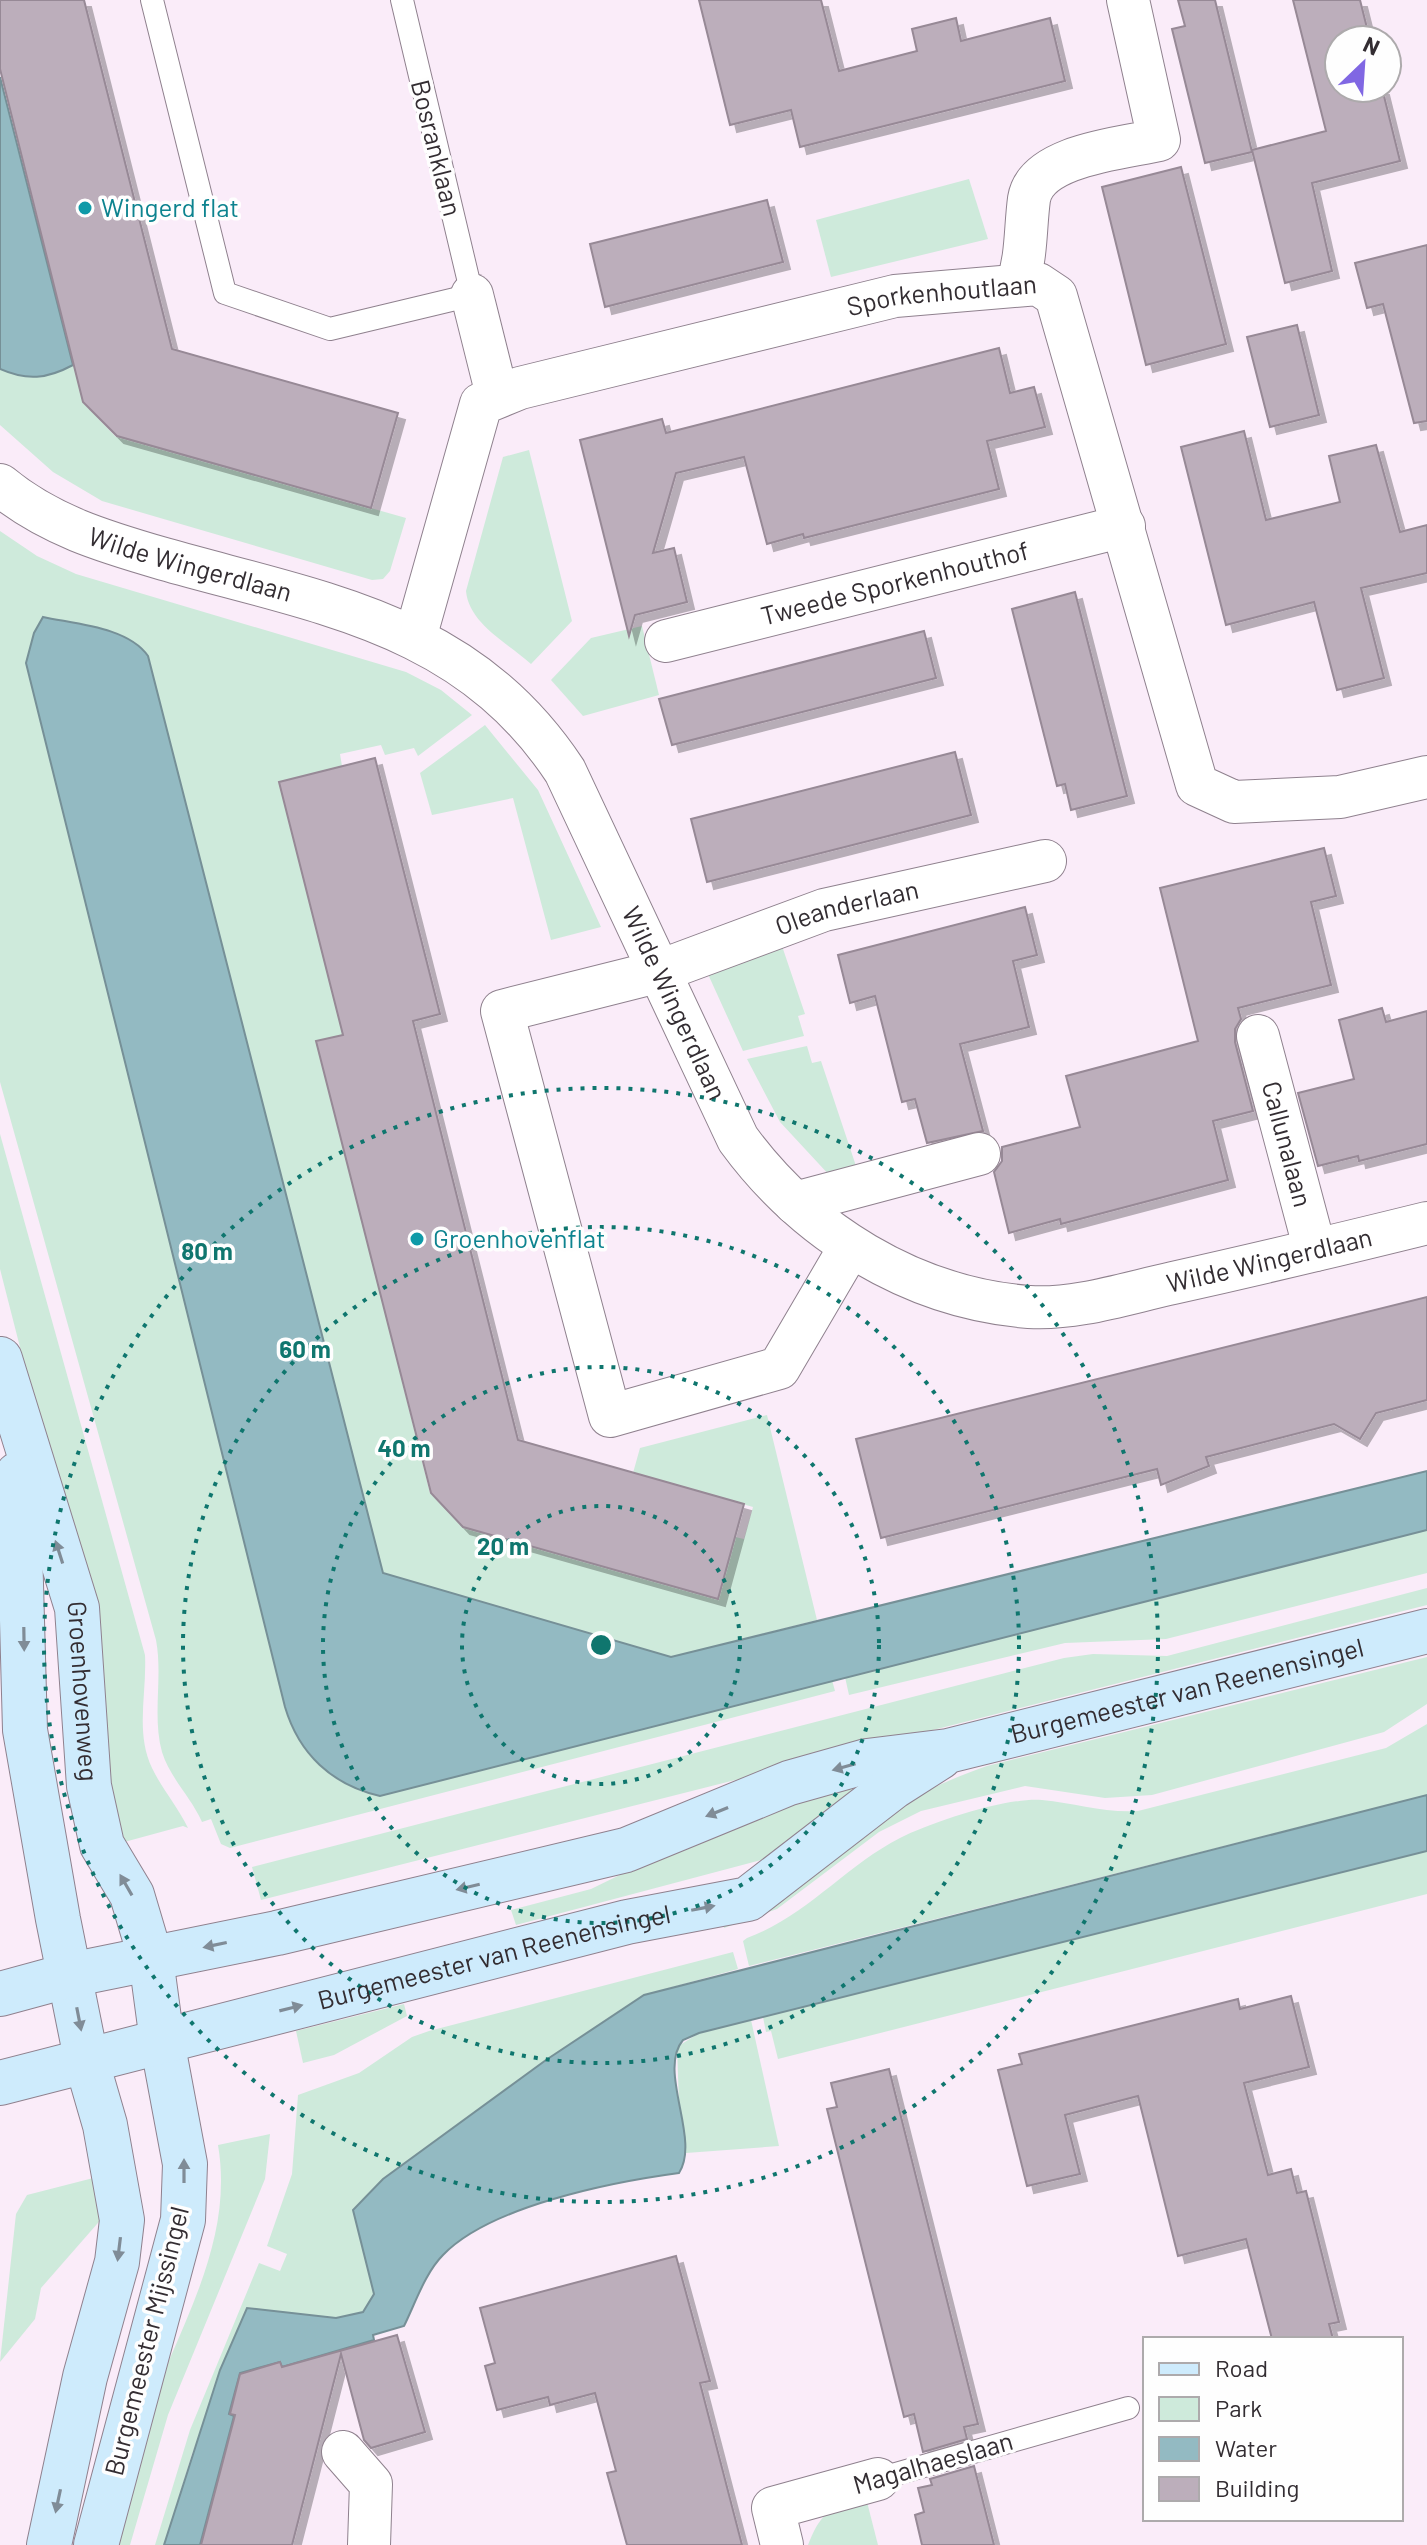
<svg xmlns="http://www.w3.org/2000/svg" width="1427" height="2545" font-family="Barlow,sans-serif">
<defs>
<filter id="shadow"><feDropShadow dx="7" dy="7" stdDeviation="0" flood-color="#0004"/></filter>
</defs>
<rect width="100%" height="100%" fill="#faecf9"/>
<g fill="#ceeadb">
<path d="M969,179L988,239L831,277L816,220Z"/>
<path d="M73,365L76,373L88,371L83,403L116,437L142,431L145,444L406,518L390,571L383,579L372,580L102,501L53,472L0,425V369C27,381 47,379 73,365Z"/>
<path d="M529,450L572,621L531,664C508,643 469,624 466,591L503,457Z"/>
<path d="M0,531L37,556L76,574L406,672L441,690L472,715L418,756L414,748L385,755L381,745L340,754L342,766L280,782L343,1035L317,1042L430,1493L463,1527L718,1599L735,1537L744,1539L753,1507L633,1473L640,1448L767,1415L817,1620L671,1657L383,1573L148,656L43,618L34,633L26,663L285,1707L380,1796L832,1680L835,1691L230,1848L221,1844L211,1819L202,1822C191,1797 170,1778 162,1752C152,1716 163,1677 156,1640L0,1082Z"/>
<path d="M642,626L659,695L583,716L551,680L591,638Z"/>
<path d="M485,725L538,790L601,927L551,940L513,798L432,815L420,773Z"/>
<path d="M781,943L805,1014L798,1016L804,1036L743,1051L707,972Z"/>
<path d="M807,1046L812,1063L821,1061L857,1169L831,1177L780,1122L747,1059Z"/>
<path d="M0,1134L145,1655C147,1693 135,1732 152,1768C162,1789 178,1807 188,1828L183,1826L117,1844L55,1484L0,1269Z"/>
<path d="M1427,1530V1573L1166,1639L1065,1643L849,1695L845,1677Z"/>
<path d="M1427,1588V1605L261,1900L252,1867L1064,1658L1093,1654L1167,1656Z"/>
<path d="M1427,1657V1704L1384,1732L1152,1795L1105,1798L1025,1786L921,1811L879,1832L777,1909L724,1928L721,1920C806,1863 890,1799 987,1766Z"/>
<path d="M1427,1724V1795L749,1966L743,1941L747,1938C807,1916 845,1866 900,1838C932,1822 1007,1797 1042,1800C1075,1803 1104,1813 1138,1811L1386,1748Z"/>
<path d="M881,1780L772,1857L516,1925L511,1910L591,1889L788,1793Z"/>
<path d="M1427,1851V1894L778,2059L771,2031L766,2032L763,2017Z"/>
<path d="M733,1952L738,1969L644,1995L383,2179L353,2210L374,2294L363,2312L336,2318L247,2309L192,2454L164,2545H155L190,2430L259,2263L280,2271L287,2254L267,2246L292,2174L298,2095L359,2073L412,2037L429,2031Z"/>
<path d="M404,2004L407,2016L334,2055L303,2063L296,2031Z"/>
<path d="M751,2020L779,2146L686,2153L679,2104L677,2047L699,2033Z"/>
<path d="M270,2134L265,2179L168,2415L130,2545H111C120,2509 128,2473 139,2438C169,2341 236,2251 218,2145Z"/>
<path d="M105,2175L104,2216L41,2288L35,2319L0,2362L16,2214L27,2195Z"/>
<path d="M866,2498L878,2545H808C821,2511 831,2507 866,2498Z"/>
</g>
<g fill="#93bac2" stroke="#769097" stroke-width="2">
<path d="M0,77L73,365C47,379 27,381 0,369Z"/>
<path d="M43,617C75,624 128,627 148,656L383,1573L671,1657L1427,1471V1530L380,1796C332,1785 299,1754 285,1707L26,663L34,633Z"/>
<path d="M1427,1795V1851L699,2033L683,2040C657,2071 701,2139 679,2173C612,2182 490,2206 443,2255C425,2273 415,2304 404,2326L373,2335L374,2340L282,2367L280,2362L240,2373L229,2414L234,2416L200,2545H164L220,2370L247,2308L336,2318L363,2312L374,2294L353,2210L383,2179L546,2060L644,1995Z"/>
</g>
<g fill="#bcaebb" stroke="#978996" stroke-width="2" filter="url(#shadow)">
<path d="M0,0H84L172,349L398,413L371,508L117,436L83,402L0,69Z"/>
<path d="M699,0H821L839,71L917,51L912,29L956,18L961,41L1050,18L1065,81L800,147L791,110L730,125Z"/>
<path d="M1178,0H1215L1252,152L1205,163L1172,29L1185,26Z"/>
<path d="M1293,0H1360L1370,40H1339V88H1382L1400,161L1312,183L1332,271L1285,283L1252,150L1326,131Z"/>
<path d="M1181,167L1226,344L1146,365L1102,187Z"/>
<path d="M767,200L783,262L605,307L590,244Z"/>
<path d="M1427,245V421L1414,423L1383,304L1367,308L1355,263Z"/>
<path d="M1297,325L1319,415L1270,427L1247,337Z"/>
<path d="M999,348L1010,393L1034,387L1045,427L987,441L999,489L804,538L803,534L767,544L744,457L676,473L653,553L674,548L687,602L635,615L629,636L580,440L662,419L666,433Z"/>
<path d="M1244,431L1266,520L1340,502L1329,456L1376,445L1400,532L1427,525V573L1361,588L1384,678L1337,690L1314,602L1226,625L1181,447Z"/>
<path d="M1075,592L1127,796L1071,810L1065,784L1057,786L1012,609Z"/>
<path d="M924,631L936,678L672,745L659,699Z"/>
<path d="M955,752L971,815L707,882L691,819Z"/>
<path d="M375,758L440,1014L413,1021L518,1440L744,1504L718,1599L463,1527L431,1493L316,1041L343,1035L279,782Z"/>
<path d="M1324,848L1336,896L1311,902L1331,985L1238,1008L1241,1019L1235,1029V1042L1253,1111L1213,1121L1228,1180L1061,1224L1060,1219L1009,1233L994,1172L1002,1161V1147L1080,1127L1066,1076L1198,1041L1160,888Z"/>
<path d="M1025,907L1037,955L1013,961L1029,1027L960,1044L983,1131L927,1143L915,1099L902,1102L875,996L850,1003L838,955Z"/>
<path d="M1382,1008L1386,1022L1427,1011V1144L1359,1161L1358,1156L1318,1166L1298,1093L1354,1079L1339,1020Z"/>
<path d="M1427,1297V1400L1376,1413L1360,1439L1334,1424L1206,1457L1209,1466L1161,1485L1157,1469L881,1538L856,1439Z"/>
<path d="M1291,1996L1309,2067L1244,2083L1268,2175L1291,2169L1297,2193L1306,2191L1339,2322L1329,2324L1333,2339H1272L1246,2239L1178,2256L1138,2096L1065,2115L1080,2174L1027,2186L998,2070L1022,2064L1019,2054L1083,2038L1238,1999L1240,2009Z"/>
<path d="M889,2069L978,2424L964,2427L967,2439L923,2452L914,2414L904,2417L827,2109L837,2107L831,2083Z"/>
<path d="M676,2256L710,2381L700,2383L742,2545H627L607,2473L616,2471L595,2393L550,2405L548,2397L497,2410L485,2366L495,2363L480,2308Z"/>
<path d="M397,2335L425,2432L371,2448L364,2440L341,2354L292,2545H201L235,2415L230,2414L240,2374L280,2362L282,2367Z"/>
<path d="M974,2466L994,2545H922L915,2515L924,2512L918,2488L932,2485L930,2479Z"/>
</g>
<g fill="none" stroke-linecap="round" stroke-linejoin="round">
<g stroke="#8f818e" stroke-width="24">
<g id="lane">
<path d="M152,0L225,293L330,329L472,295L402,0"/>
<path d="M878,2479L1128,2408"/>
</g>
</g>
<g stroke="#8f818e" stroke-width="44">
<g id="street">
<path d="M1017,285C1027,256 1025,229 1029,199C1036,155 1123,148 1159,140L1128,0"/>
<path d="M472,295L497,395"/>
<path id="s1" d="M0,485C48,525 105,542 164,559C323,604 467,623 565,771L738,1139C806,1232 912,1298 1029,1307C1076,1310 1127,1293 1173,1283C1258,1264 1342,1244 1427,1223"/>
<path id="s2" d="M415,638L481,404L520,388L895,296L1038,284L1056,296L1197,785L1234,802L1340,797L1427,777"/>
<path id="s3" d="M666,641L1124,526"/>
<path id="s4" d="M1258,1036L1315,1250"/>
<path d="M795,1203L979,1154"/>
<path id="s5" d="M850,1247L779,1368L610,1416L502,1011L657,972L824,910L1045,861"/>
<path d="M343,2452L371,2484L369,2545"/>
<path d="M782,2545L773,2508L878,2479"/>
</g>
</g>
<g stroke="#8f818e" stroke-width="46">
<g id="secondary">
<path id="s6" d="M0,1359L77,1608L89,1786L102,1845L132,1895L151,1959L162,2041L185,2164L183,2220L96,2545"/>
<path d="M18,1474L25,1730L58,1919L87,2063L105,2125L122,2220L117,2262L85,2377L49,2545"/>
<path id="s7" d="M0,1994L70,1975L277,1933L626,1850L789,1783L867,1761L948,1751L1427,1631"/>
<path id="s8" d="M0,2083L627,1922L748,1899L893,1787L940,1757"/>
</g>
</g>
<use href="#lane" stroke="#fff" stroke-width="22"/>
<use href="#street" stroke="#fff" stroke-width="42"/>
<use href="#secondary" stroke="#ceebfc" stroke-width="44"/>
</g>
<defs><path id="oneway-solid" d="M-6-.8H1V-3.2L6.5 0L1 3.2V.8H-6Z" transform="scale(2)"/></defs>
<g fill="#808c97">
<use href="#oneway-solid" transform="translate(59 1552) rotate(-108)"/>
<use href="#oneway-solid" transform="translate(24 1639) rotate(89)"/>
<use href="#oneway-solid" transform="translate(844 1767) rotate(164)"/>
<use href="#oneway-solid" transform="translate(717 1812) rotate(158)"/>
<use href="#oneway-solid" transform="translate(126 1885) rotate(-120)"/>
<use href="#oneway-solid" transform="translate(468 1887) rotate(167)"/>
<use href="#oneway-solid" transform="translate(703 1908) rotate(-11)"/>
<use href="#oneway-solid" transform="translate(215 1945) rotate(168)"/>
<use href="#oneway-solid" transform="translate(291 2008) rotate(-14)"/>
<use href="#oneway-solid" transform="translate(79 2019) rotate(79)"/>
<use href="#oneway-solid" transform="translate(184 2171) rotate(-90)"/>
<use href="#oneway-solid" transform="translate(119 2249) rotate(97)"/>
<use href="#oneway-solid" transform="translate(58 2501) rotate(102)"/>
</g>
<g fill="none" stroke="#0f766e" stroke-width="4" stroke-dasharray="4 8">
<circle cx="601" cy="1645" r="139"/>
<circle cx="601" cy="1645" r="278"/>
<circle cx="601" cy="1645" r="418"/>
<circle cx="601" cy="1645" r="557"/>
</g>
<g fill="#0f9aa8" stroke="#fefefe" stroke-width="3">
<circle cx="85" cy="208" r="8"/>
<circle cx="417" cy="1239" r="8"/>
</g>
<g text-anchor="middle" stroke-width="7" stroke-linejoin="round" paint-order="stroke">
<g font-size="26" fill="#332d32" stroke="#fefefe">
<text transform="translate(436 148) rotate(76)" y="9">Bosranklaan</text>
<text dy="9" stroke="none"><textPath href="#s2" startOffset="718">Sporkenhoutlaan</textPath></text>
<text dy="9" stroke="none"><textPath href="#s1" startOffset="208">Wilde Wingerdlaan</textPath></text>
<text dy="9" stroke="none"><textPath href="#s3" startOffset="236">Tweede Sporkenhouthof</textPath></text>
<text dy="9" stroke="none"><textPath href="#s5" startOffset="1096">Oleanderlaan</textPath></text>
<text dy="9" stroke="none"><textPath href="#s1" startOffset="904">Wilde Wingerdlaan</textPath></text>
<text dy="9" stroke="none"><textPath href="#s4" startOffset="112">Callunalaan</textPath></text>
<text dy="9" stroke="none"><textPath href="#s1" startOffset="1646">Wilde Wingerdlaan</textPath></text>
<text dy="9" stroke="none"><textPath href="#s6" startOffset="344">Groenhovenweg</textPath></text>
<text dy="9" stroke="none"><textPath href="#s7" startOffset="1228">Burgemeester van Reenensingel</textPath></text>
<text dy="9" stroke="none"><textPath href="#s8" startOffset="510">Burgemeester van Reenensingel</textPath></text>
<text transform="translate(147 2341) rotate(-76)" y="9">Burgemeester Mijssingel</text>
<text transform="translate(933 2463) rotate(-16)" y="9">Magalhaeslaan</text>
</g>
<g font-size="26" fill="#0d838f" stroke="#fefefe" text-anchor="start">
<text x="101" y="217">Wingerd flat</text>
<text x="433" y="1248">Groenhovenflat</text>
</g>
</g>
<circle cx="601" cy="1645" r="12" fill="#0f766e" stroke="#fefefe" stroke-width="4"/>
<g font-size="24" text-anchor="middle" font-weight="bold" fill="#0f766e" stroke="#fefefe" stroke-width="7" stroke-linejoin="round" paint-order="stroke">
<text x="207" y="1260">80 m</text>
<text x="305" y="1358">60 m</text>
<text x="404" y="1457">40 m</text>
<text x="503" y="1555">20 m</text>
</g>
<rect x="1143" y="2337" width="260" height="184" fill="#fefefe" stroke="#adaaac" stroke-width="2"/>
<rect x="1159" y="2363" width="40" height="12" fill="#ceebfc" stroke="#adaaac" stroke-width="2"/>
<text x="1215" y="2377" font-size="24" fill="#332d32">Road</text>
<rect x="1159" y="2397" width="40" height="24" fill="#ceeadb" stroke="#adaaac" stroke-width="2"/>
<text x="1215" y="2417" font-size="24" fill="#332d32">Park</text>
<rect x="1159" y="2437" width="40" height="24" fill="#93bac2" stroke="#adaaac" stroke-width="2"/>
<text x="1215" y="2457" font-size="24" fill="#332d32">Water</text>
<rect x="1159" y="2477" width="40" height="24" fill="#bcaebb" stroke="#adaaac" stroke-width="2"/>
<text x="1215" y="2497" font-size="24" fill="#332d32">Building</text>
<g transform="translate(1363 64) rotate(25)"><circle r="38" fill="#fefefe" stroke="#adaaac" stroke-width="2"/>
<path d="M0-6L14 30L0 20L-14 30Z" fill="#8067e3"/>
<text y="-12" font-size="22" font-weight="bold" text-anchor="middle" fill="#332d32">N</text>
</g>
</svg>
